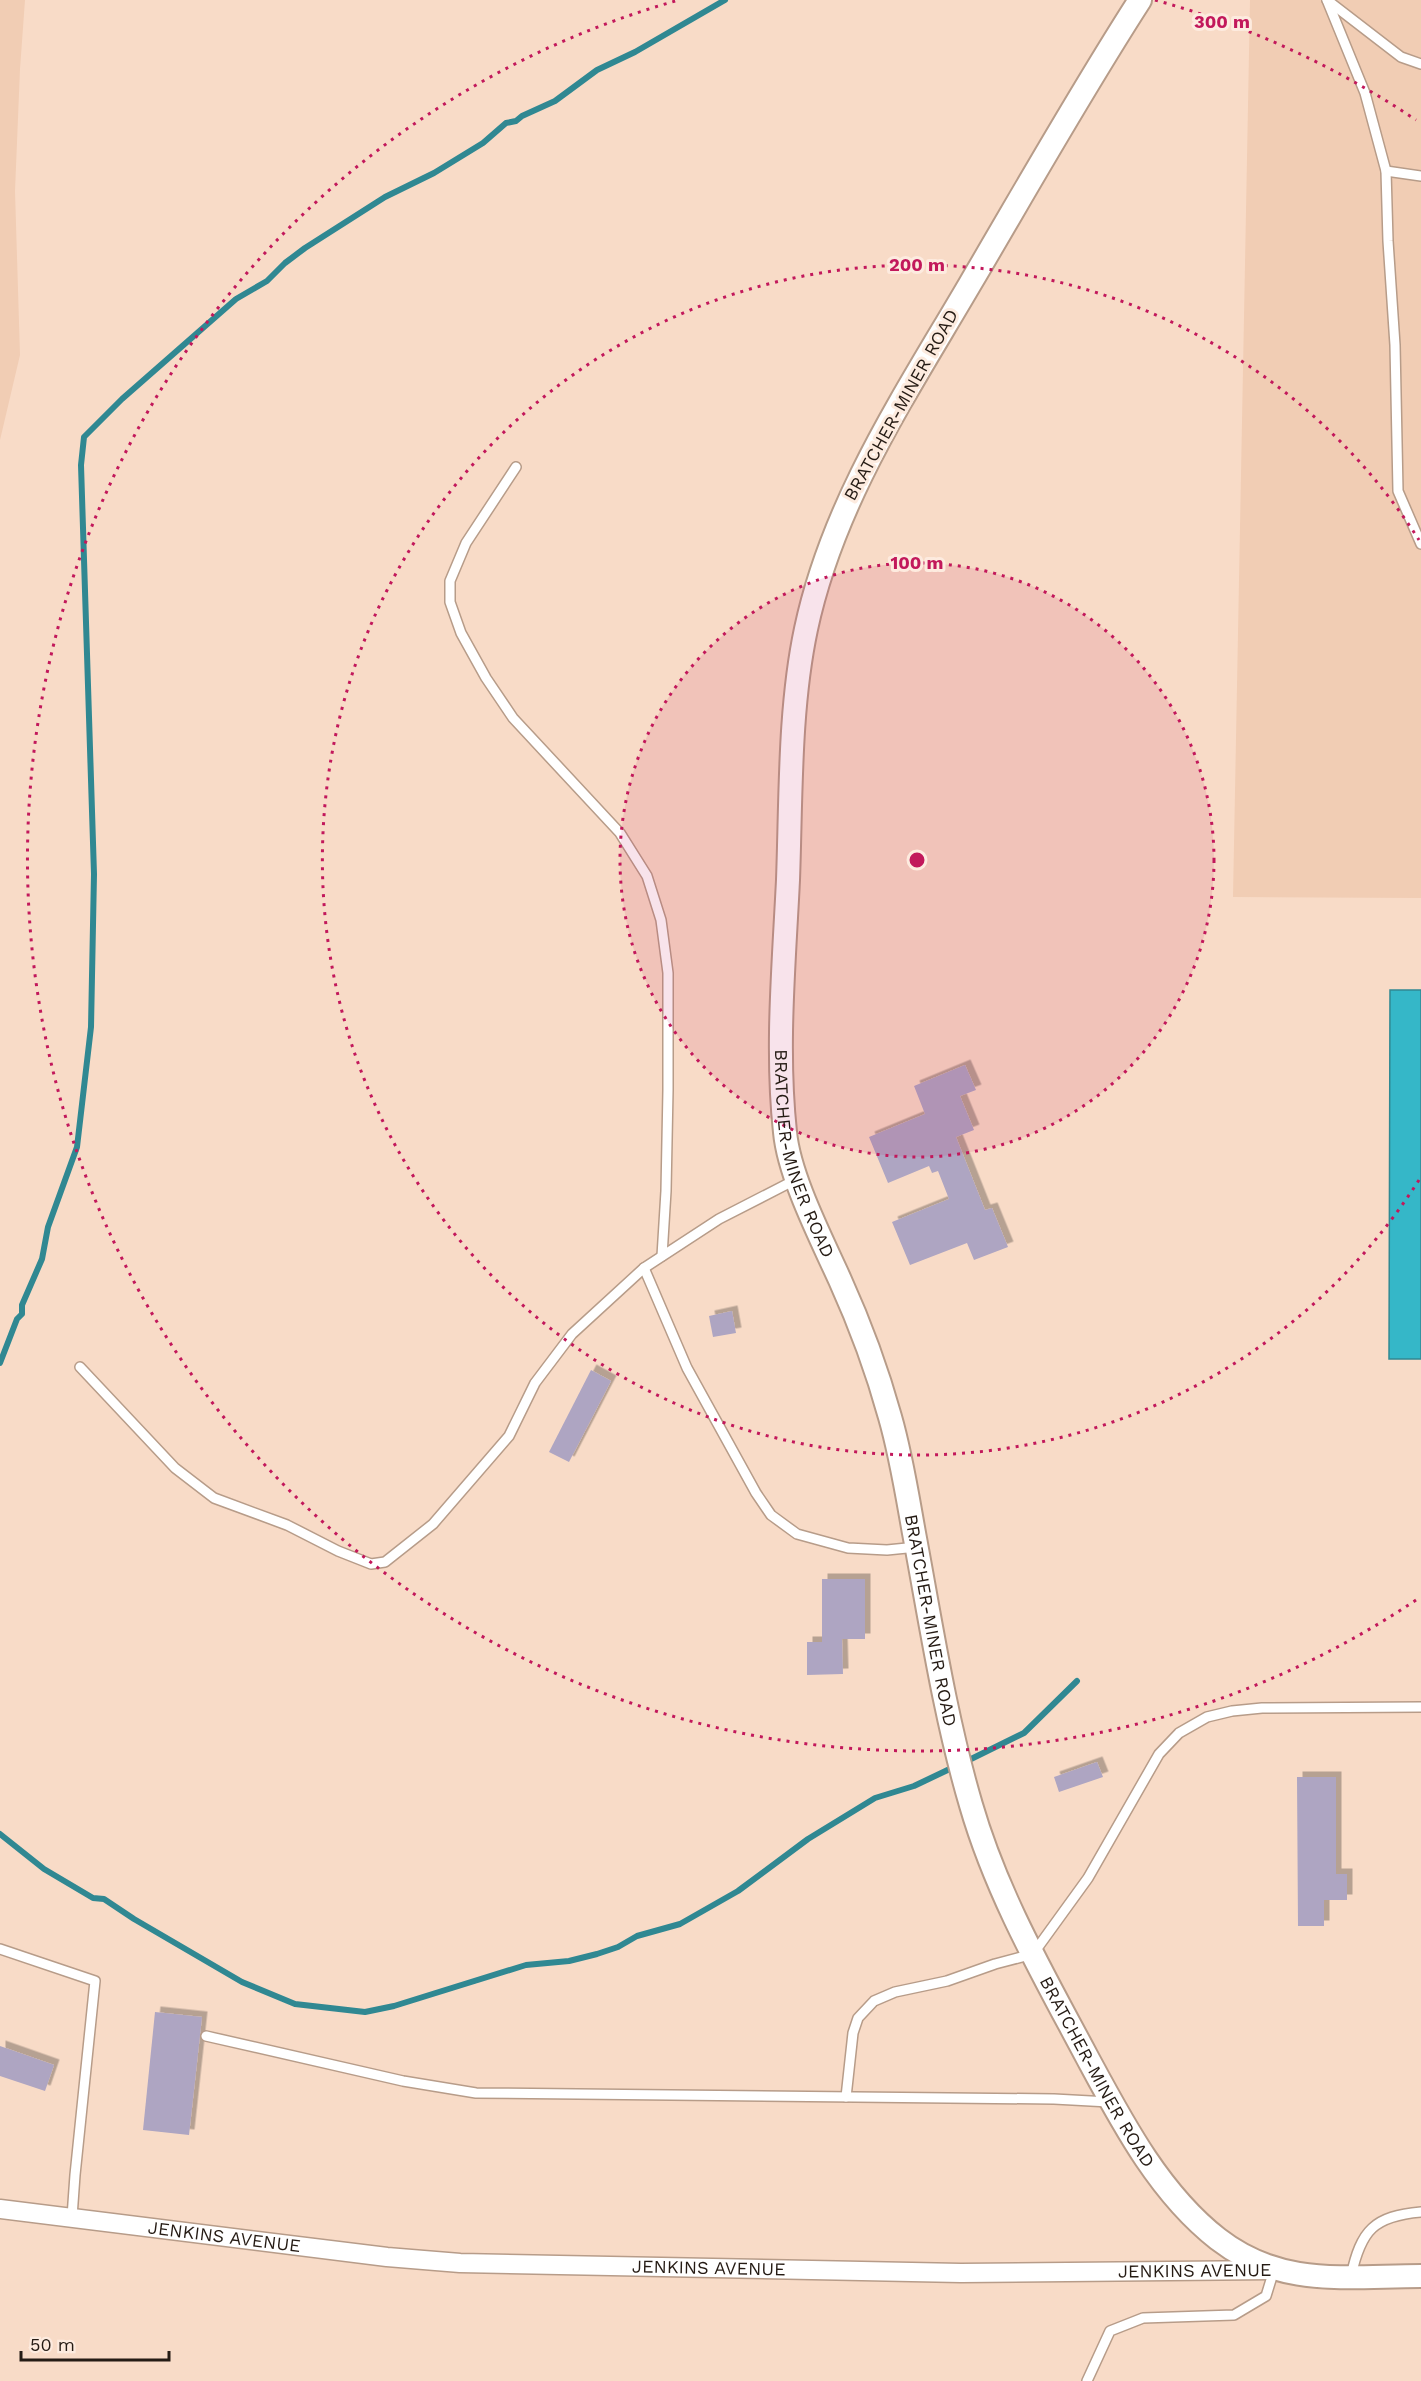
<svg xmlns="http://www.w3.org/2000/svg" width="1421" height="2381" font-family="'Work Sans',sans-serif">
<defs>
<filter id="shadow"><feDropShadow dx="5.5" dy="-5.5" stdDeviation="0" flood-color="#0004"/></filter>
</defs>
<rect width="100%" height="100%" fill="#f8dbc7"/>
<g fill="#f1cdb4">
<path d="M0,0H25L20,69L15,191L20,355L0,440Z"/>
<path d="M1250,0H1421V898L1233,897Z"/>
</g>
<path fill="#35b7c8" stroke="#308892" stroke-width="1.5" d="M1390,990H1421V1359H1389Z"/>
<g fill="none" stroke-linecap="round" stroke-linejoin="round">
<g stroke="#308892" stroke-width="6">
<path d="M0,1363L17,1319L22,1314V1305L42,1259L48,1227L77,1147L91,1027L94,874L81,465L84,437L122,399L236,299L267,281L285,263L305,248L385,197L434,173L483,143L506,123L516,121L522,116L555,101L597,70L635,52L725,0"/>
<path d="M965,1762L1024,1733L1077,1681"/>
<path d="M0,1834L44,1869L93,1898L104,1899L134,1919L242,1982L295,2004L365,2012L394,2006L526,1965L569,1961L597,1954L618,1947L637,1936L680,1924L738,1891L808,1839L875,1798L914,1786L956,1766"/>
</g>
</g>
<g fill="#aea5c2" filter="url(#shadow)">
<path d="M965,1065L976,1090L960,1096L974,1130L956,1137L985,1210L992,1208L1008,1247L974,1260L967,1243L910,1265L892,1222L949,1199L938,1171L932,1173L929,1166L888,1183L869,1137L925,1114L914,1086Z"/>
<path d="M732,1311L736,1333L713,1337L709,1316Z"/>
<path d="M591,1370L611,1381L569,1462L549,1452Z"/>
<path d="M822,1579H865V1639H842L843,1674L807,1675V1642H822Z"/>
<path d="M1097,1762L1103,1777L1059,1792L1054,1777Z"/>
<path d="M1297,1777H1336V1874H1347V1900H1324V1926H1298Z"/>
<path d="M155,2012L202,2017L189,2135L143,2130Z"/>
<path d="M0,2046L54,2065L45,2091L0,2076Z"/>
</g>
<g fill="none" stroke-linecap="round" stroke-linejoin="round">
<g stroke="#b79c89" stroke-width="12">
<g id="service">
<path d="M1327,0L1365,93L1386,171L1388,241L1395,345L1398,491L1421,544"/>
<path d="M1327,0L1401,57L1421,64"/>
<path d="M1386,171L1421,176"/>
<path d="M516,467L466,543L450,581V602L461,633L486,678L513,718L620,833L647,876L661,920L668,973V1090L666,1191L662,1256"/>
<path d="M644,1268L687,1368L756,1493L771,1515L797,1534L848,1548L887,1550L917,1547"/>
<path d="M80,1367L175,1468L214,1498L287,1525L338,1551L371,1564L385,1562L433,1524L509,1436L535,1383L572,1334L644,1268L719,1219L795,1180"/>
<path d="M0,1949L95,1981L75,2175L72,2217"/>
<path d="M206,2036L403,2081L476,2093L1054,2099L1109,2102"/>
<path d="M846,2097L853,2033L858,2018L874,2001L895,1992L947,1981L995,1964L1033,1954L1088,1878L1159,1754L1179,1733L1207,1717L1232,1711L1262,1708L1421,1707"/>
<path d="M1351,2276C1361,2230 1374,2216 1421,2212"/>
<path d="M1087,2381L1110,2331L1143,2318L1234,2315L1266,2296L1274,2270"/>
</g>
</g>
<g stroke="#b79c89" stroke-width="21">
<g id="minor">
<path id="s1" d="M0,2209L387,2257L460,2263L961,2273L1273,2270"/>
</g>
</g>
<g stroke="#b79c89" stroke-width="26">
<g id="tertiary">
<path id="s2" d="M1140,0C1080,93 1026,189 970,284C905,395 833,502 806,629C789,709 791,798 788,880C784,963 776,1049 785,1132C789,1176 821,1238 840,1280C860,1324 877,1370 890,1417C901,1455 907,1494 914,1533C931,1624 945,1717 971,1805C997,1895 1044,1976 1087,2057C1122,2122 1159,2193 1218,2239C1281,2288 1346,2276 1421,2276"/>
</g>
</g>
<use href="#service" stroke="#fff" stroke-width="9"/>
<use href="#minor" stroke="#fff" stroke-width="18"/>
<use href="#tertiary" stroke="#fff" stroke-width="22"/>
</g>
<circle cx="917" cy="860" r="297" fill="#c2185b" fill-opacity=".12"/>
<g fill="none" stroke="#c2185b" stroke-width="3" stroke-dasharray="3 6">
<circle cx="917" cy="860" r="297"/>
<path d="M1419 1180A595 595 0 1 1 1419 540"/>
<path d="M1416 1600A892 892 0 1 1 679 0M1155 0A892 892 0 0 1 1416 120"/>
</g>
<g text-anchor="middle" stroke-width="6" stroke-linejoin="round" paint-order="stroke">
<g font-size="18" fill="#251b14" stroke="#fdebdf">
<text transform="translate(901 405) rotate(-61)" y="6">BRATCHER-MINER ROAD</text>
<text dy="6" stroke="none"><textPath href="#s2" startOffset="1244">BRATCHER-MINER ROAD</textPath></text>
<text dy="6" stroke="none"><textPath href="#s2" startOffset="1731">BRATCHER-MINER ROAD</textPath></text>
<text dy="6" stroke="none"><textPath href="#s2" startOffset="2216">BRATCHER-MINER ROAD</textPath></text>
<text dy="6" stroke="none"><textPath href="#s1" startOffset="226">JENKINS AVENUE</textPath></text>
<text dy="6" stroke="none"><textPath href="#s1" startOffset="712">JENKINS AVENUE</textPath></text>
<text dy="6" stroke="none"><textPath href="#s1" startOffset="1198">JENKINS AVENUE</textPath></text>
</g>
</g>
<circle cx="917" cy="860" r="9" fill="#c2185b" stroke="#fdebdf" stroke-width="3"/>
<g font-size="18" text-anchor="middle" font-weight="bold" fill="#c2185b" stroke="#fdebdf" stroke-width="6" stroke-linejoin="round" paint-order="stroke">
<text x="1222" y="28">300 m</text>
<text x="917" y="271">200 m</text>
<text x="917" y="569">100 m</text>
</g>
<path d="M21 2351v9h148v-9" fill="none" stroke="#251b14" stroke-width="3"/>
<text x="30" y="2351" font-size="18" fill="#251b14" stroke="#fdebdf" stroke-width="4.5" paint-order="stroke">50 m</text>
</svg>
